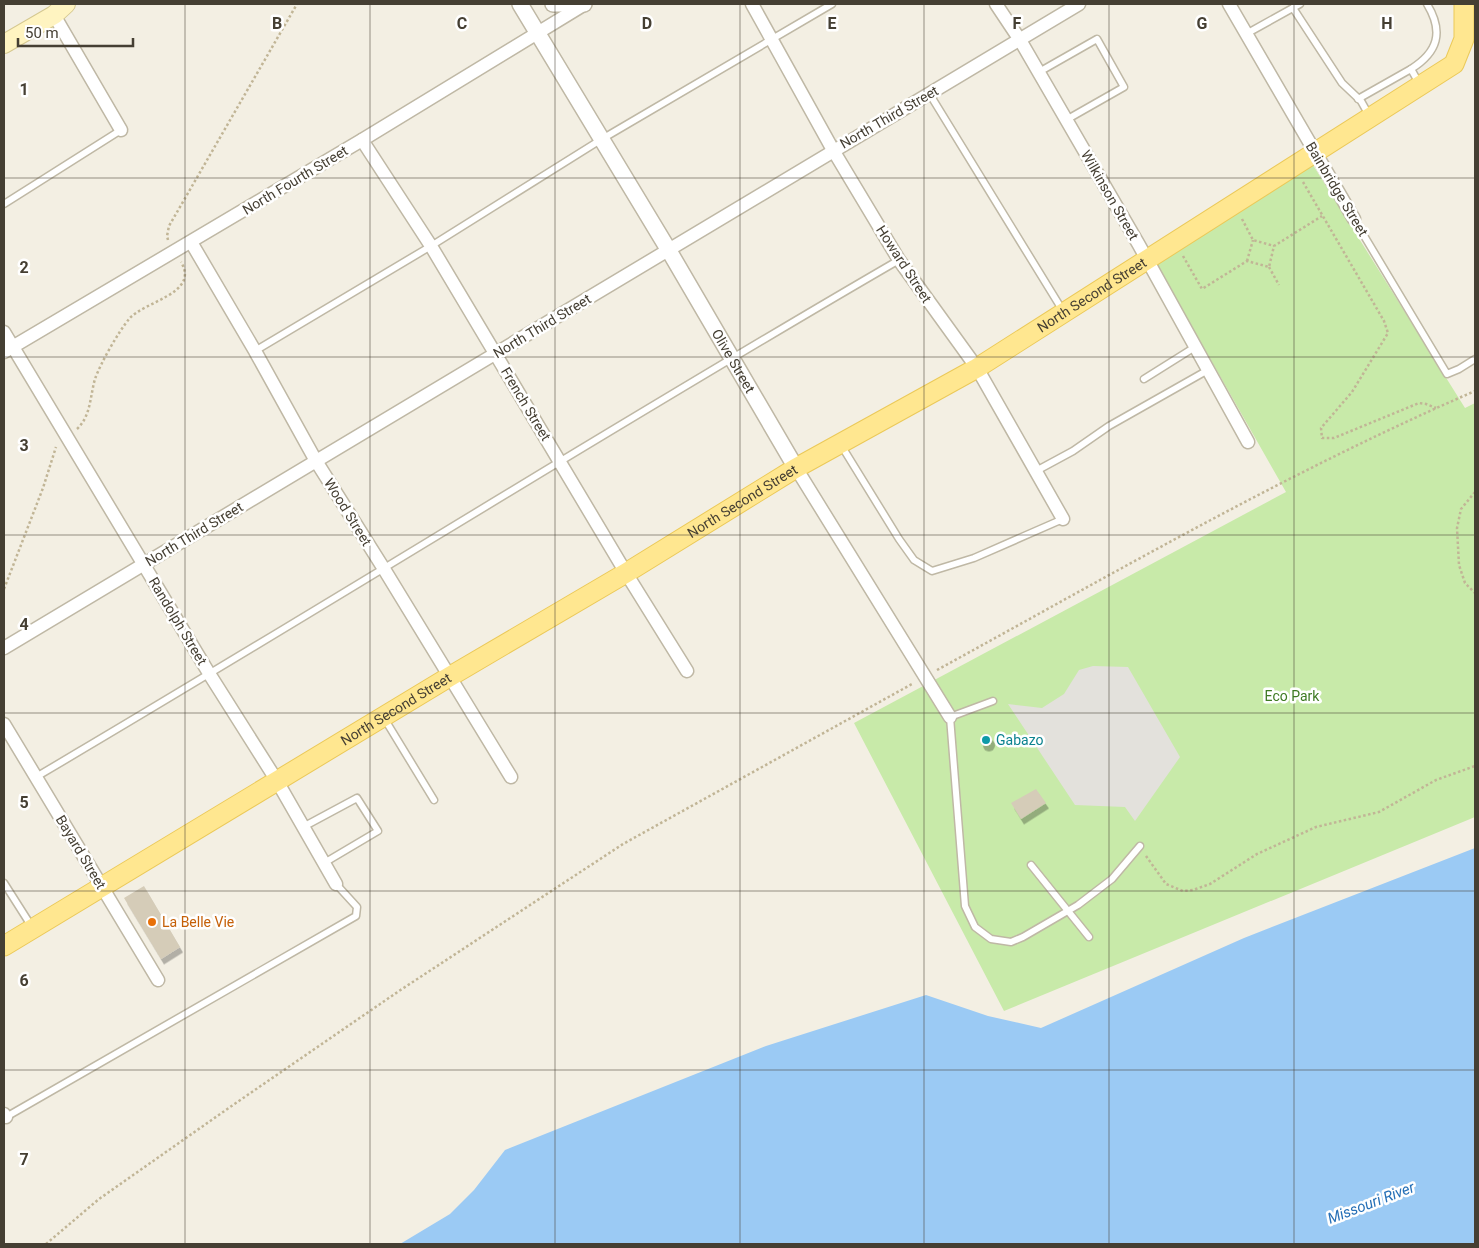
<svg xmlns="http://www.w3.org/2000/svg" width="1479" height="1248" font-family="Roboto,sans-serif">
<defs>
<filter id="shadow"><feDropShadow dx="3" dy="5.5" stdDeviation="0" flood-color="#0004"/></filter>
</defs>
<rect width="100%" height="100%" fill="#f3efe3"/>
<path fill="#c8eaa9" d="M1313,165L1465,408L1475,403V817L1004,1011L854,723L1286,492L1155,262Z"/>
<path fill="#e3e1dc" d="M1093,666L1128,667L1180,757L1135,821L1125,807L1075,805L1008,704L1042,708L1064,694L1079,670Z"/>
<path fill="#9bcaf4" d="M1475,848V1244H400L450,1214L474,1190L505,1150L766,1046L926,995L988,1016L1041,1028L1244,938Z"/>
<g fill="#d5ccb8" filter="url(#shadow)">
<circle cx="986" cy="740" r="6"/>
<path d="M1036,789L1046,803L1021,819L1011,803Z"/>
<path d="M144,886L180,947L161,959L124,898Z"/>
</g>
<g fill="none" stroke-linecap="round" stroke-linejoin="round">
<g stroke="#bfb8a5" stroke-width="9">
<g id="service">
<path d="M1293,8L1342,83L1361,101L1370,117"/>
<path d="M1246,34L1300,4"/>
<path d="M1411,69C1438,52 1444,32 1427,4"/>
<path d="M1039,72L1097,39L1124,87L1066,120"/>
<path d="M929,93L1063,311"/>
<path d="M1358,99L1411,69L1420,85"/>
<path d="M4,204L121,130"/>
<path d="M1354,219L1447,374L1459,369L1475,359"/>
<path d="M255,351L431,246L602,139L832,4"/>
<path d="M1144,379L1195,347"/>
<path d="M841,445L899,539L914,560L932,571L974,558L1063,519"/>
<path d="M1036,471L1073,451L1109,426L1208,370"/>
<path d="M993,701L950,717L965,906L975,927L991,939L1011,942L1023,937L1078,905L1112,879L1140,846"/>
<path d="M384,718L434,800"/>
<path d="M36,777C325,607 609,428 899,260"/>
<path d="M303,827L357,798L378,831L324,863"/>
<path d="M1031,865L1089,937"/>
<path d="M4,883L32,927"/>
<path d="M6,1117L356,916L357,907L336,884"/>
</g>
</g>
<g stroke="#bfb8a5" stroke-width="15">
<g id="minor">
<path d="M752,4L833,150L899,260L977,368L1063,519"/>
<path d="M996,4L1020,40L1139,245L1248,442"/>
<path d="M1229,4L1354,219"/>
<path d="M54,15L121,130"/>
<path d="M362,140L431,246L626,573L687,671"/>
<path d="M191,242L255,351L316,461L384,569L511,777"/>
<path d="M4,332L210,675L277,781L336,884"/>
<path d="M4,352L362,140L585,4"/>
<path d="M796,468L950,717"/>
<path d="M4,648L1079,4"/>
<path d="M4,724L158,980"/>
<path d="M4,1114L6,1117"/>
</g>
</g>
<g stroke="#bfb8a5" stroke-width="18">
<g id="tertiary">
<path id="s1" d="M520,4L668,249L796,468"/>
<path d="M553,4H584"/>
</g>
</g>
<g stroke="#d5c890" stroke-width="20">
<path id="secondary" d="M4,44L54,15L66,4"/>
</g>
<g stroke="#ebc959" stroke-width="21">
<g id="primary">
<path id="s2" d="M4,946L449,677L626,573L796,468L977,368L1454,64L1464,39V4"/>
</g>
</g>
<g stroke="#c1b596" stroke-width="2.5" stroke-dasharray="2.5 2.5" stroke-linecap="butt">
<path d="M1303,182L1384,321L1388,333L1352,392L1321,428L1322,438H1334L1419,403L1426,404L1436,408"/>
<path d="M1242,219L1253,240L1274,246"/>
<path d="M168,240L167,236L169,226L297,4"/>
<path d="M1183,256L1202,289L1247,261L1269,267L1274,246L1322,216"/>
<path d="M1247,261L1253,240"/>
<path d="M1269,267L1279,285"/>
<path d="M77,429C91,416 90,396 95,379C100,364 119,331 129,319C144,301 200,294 181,262"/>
<path d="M1475,492L1461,509L1457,528L1459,565L1465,583L1475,593"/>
<path d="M4,589L43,488L56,447"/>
<path d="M937,670C1114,573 1290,471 1475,391"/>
<path d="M1146,856L1166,884L1183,891L1193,890L1210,884L1257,854L1316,827L1379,812L1436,780L1475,766"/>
<path d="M46,1244L99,1199L233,1105L399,991L623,844L912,684"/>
</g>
<use href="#service" stroke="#fff" stroke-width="6"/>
<use href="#minor" stroke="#fff" stroke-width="12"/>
<use href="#tertiary" stroke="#fff" stroke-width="15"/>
<use href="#secondary" stroke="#fff4c1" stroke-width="18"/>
<use href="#primary" stroke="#ffe790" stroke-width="19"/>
</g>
<path fill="none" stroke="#453f33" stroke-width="1" stroke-opacity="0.55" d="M185,4V1244M370,4V1244M555,4V1244M740,4V1244M924,4V1244M1109,4V1244M1294,4V1244M4,178H1475M4,357H1475M4,535H1475M4,713H1475M4,891H1475M4,1070H1475"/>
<circle fill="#0f9aa8" stroke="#fff" stroke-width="2" cx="986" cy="740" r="5"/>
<circle fill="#e8710a" stroke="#fff" stroke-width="2" cx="152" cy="922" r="5"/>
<g text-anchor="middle" stroke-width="5" stroke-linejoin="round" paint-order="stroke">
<g font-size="14" fill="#453f33" stroke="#fff">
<text transform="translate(889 117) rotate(-30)" y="5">North Third Street</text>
<text transform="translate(295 180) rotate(-31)" y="5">North Fourth Street</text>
<text transform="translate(1337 189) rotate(59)" y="5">Bainbridge Street</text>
<text transform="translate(1110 195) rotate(60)" y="5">Wilkinson Street</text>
<text transform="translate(904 264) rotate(57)" y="5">Howard Street</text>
<text dy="5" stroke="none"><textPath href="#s2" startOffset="1268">North Second Street</textPath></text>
<text transform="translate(542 326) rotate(-31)" y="5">North Third Street</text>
<text dy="5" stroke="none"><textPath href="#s1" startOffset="416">Olive Street</textPath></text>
<text transform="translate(526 404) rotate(59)" y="5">French Street</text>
<text dy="5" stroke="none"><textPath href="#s2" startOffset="862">North Second Street</textPath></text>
<text transform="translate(348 512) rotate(58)" y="5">Wood Street</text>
<text transform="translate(194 534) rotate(-31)" y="5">North Third Street</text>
<text transform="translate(178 621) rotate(59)" y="5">Randolph Street</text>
<text dy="5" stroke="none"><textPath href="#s2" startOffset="458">North Second Street</textPath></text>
<text transform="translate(81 852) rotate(59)" y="5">Bayard Street</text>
</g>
<g font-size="14" fill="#3e7a23" stroke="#fff">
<text x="1292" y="701">Eco Park</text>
</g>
<g font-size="14" fill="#0d838f" stroke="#fff" text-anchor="start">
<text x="996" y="745">Gabazo</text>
</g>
<g font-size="14" fill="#c56008" stroke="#fff" text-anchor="start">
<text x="162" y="927">La Belle Vie</text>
</g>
<g font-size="15" font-style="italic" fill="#2670b7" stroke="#fff">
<text transform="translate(1371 1203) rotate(-21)" y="5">Missouri River</text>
</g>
</g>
<g font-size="16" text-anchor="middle" font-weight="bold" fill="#453f33" stroke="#fff" stroke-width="5" stroke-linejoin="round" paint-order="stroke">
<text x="277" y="29">B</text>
<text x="462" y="29">C</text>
<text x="647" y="29">D</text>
<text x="832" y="29">E</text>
<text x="1017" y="29">F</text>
<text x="1202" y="29">G</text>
<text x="1387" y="29">H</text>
<text x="24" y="95">1</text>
<text x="24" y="273">2</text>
<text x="24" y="451">3</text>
<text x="24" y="630">4</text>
<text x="24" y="808">5</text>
<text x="24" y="986">6</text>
<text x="24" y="1165">7</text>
</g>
<rect width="1479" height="1248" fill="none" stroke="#453f33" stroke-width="10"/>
<path d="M18 38v8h115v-8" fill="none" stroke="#453f33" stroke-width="2.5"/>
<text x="25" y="38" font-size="15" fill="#453f33" stroke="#ffffff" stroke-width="4" paint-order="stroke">50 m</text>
</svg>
